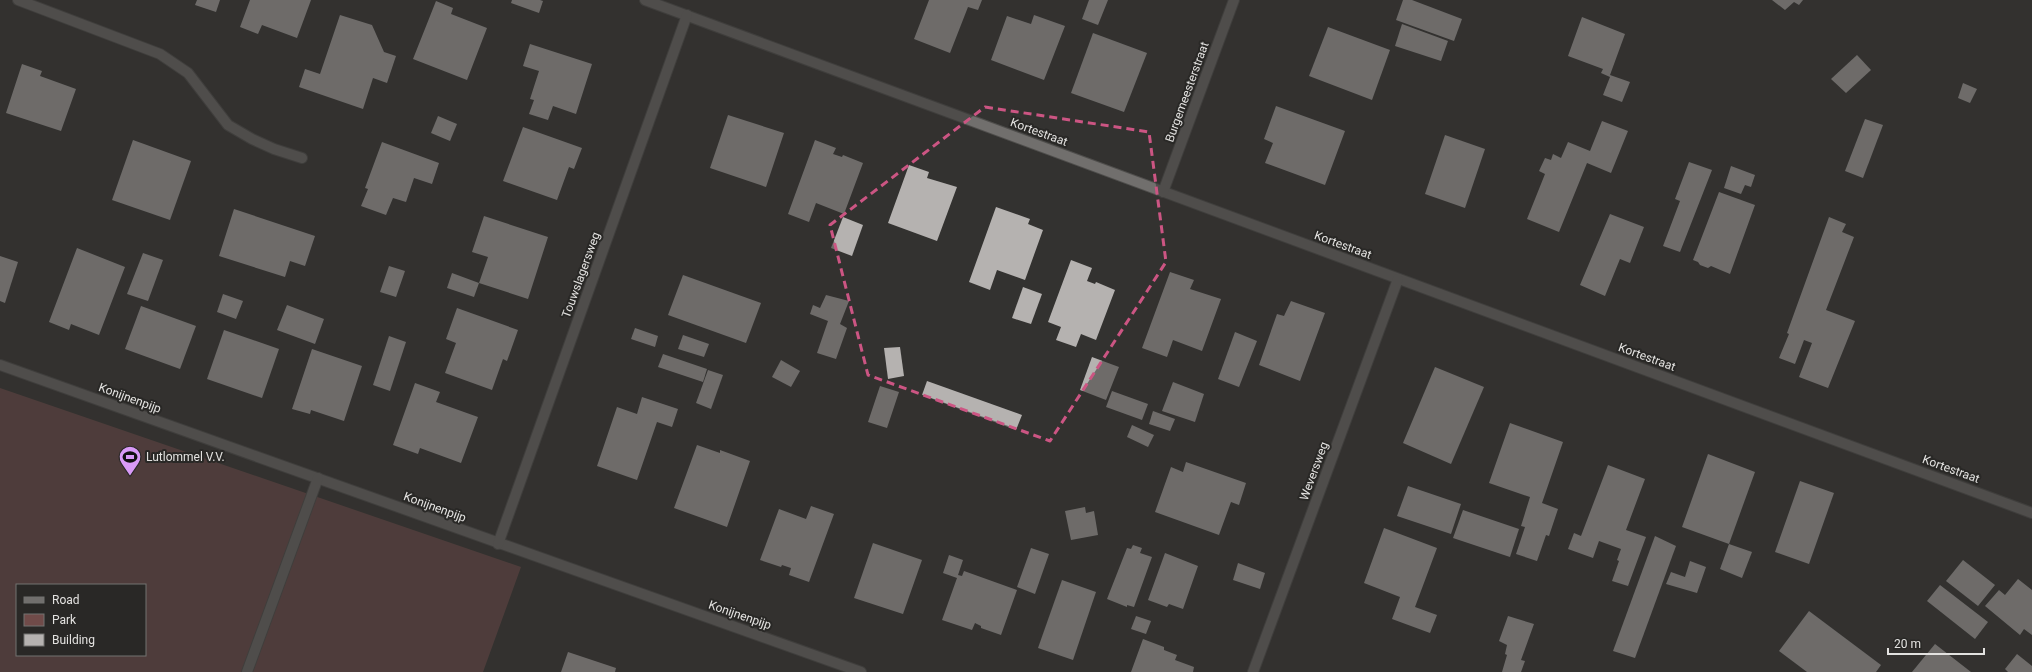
<svg xmlns="http://www.w3.org/2000/svg" width="2032" height="672" font-family="Roboto,sans-serif">
<rect width="100%" height="100%" fill="#333230"/>
<path fill="#704b49" fill-rule="evenodd" d="M0,388L521,567L483,672H0ZM17,585H145V655H17Z"/>
<g fill="#b5b2b0">
<path d="M197,0H220L216,12L195,5Z"/>
<path d="M250,0H311L297,38L262,25L258,34L240,27Z"/>
<path d="M512,0H540L543,1L539,13L511,3Z"/>
<path d="M929,0H982L978,10L968,7L950,53L914,39Z"/>
<path d="M1089,0H1108L1098,25L1082,19Z"/>
<path d="M1403,0H1412L1462,19L1454,41L1396,20Z"/>
<path d="M1772,0H1803L1799,5L1794,2L1785,10Z"/>
<path d="M436,1L453,8L451,14L487,28L467,80L413,59Z"/>
<path d="M340,15L372,25L384,52L396,56L387,83L373,78L363,109L299,87L305,69L320,74Z"/>
<path d="M1034,15L1065,26L1044,80L991,60L1007,16L1031,24Z"/>
<path d="M1582,17L1625,34L1610,75L1630,82L1622,102L1603,95L1610,77L1601,73L1603,69L1568,56Z"/>
<path d="M1402,24L1448,41L1441,61L1395,46Z"/>
<path d="M1328,27L1390,50L1372,100L1309,76Z"/>
<path d="M1093,33L1147,53L1124,112L1071,93Z"/>
<path d="M530,44L592,64L576,114L553,106L548,120L529,114L534,100L530,99L539,71L523,66Z"/>
<path d="M1857,55L1871,70L1846,93L1831,79Z"/>
<path d="M22,64L42,71L40,76L76,89L61,131L6,113Z"/>
<path d="M1963,83L1977,89L1970,103L1958,98Z"/>
<path d="M1276,106L1345,131L1325,185L1265,163L1273,143L1264,139Z"/>
<path d="M728,115L784,133L766,187L710,168Z"/>
<path d="M438,116L457,124L450,141L431,133Z"/>
<path d="M1865,119L1883,125L1863,178L1845,171Z"/>
<path d="M1602,121L1628,131L1611,173L1587,163L1559,232L1527,219L1545,174L1539,171L1545,158L1551,160L1553,154L1561,158L1568,142L1590,151Z"/>
<path d="M523,127L582,148L574,169L569,167L557,200L503,181Z"/>
<path d="M1445,135L1485,149L1465,208L1425,194Z"/>
<path d="M133,140L191,161L170,220L112,200Z"/>
<path d="M815,140L836,148L833,154L842,157L843,155L863,163L844,214L816,203L809,222L788,214Z"/>
<path d="M382,142L439,163L432,184L414,178L406,202L393,198L386,215L361,206L368,189L365,188Z"/>
<path d="M1689,162L1712,170L1680,252L1663,246L1680,201L1675,199Z"/>
<path d="M909,165L929,172L927,178L957,187L937,241L888,223Z"/>
<path d="M1731,166L1755,175L1751,187L1745,185L1741,194L1724,188Z"/>
<path d="M1719,192L1755,205L1730,274L1711,266L1708,268L1700,265L1698,262L1693,260Z"/>
<path d="M996,207L1030,219L1028,224L1043,230L1025,280L997,270L990,290L969,282Z"/>
<path d="M234,209L315,236L305,266L290,261L285,277L219,256Z"/>
<path d="M1610,214L1644,227L1630,263L1620,259L1605,296L1580,285Z"/>
<path d="M484,216L548,237L528,299L479,283L474,297L447,288L452,273L479,283L488,257L472,252Z"/>
<path d="M843,217L863,225L852,256L831,248Z"/>
<path d="M1829,217L1846,224L1842,232L1854,237L1826,310L1855,321L1828,388L1799,377L1812,343L1804,340L1795,364L1779,358L1789,334L1787,333Z"/>
<path d="M77,248L125,267L99,335L71,324L69,330L49,322Z"/>
<path d="M143,253L163,260L148,301L127,294Z"/>
<path d="M0,256L18,262L5,303L0,301Z"/>
<path d="M1071,260L1092,268L1087,281L1095,284L1096,282L1115,290L1096,340L1081,334L1076,347L1056,340L1061,327L1048,322Z"/>
<path d="M389,266L405,271L396,297L380,292Z"/>
<path d="M1170,272L1194,280L1190,289L1221,299L1202,351L1173,340L1167,357L1142,348Z"/>
<path d="M683,275L761,303L746,343L668,315Z"/>
<path d="M1023,287L1042,294L1031,324L1012,318Z"/>
<path d="M223,294L243,301L236,319L217,312Z"/>
<path d="M826,295L849,301L840,324L847,328L836,359L817,353L828,321L810,314L813,305L820,308Z"/>
<path d="M1291,301L1325,313L1300,381L1259,365L1277,314L1284,316Z"/>
<path d="M287,305L324,319L315,344L277,330Z"/>
<path d="M141,306L196,326L180,369L125,349Z"/>
<path d="M457,308L518,330L507,361L503,359L492,390L445,373L456,343L446,339Z"/>
<path d="M635,328L658,336L655,347L631,339Z"/>
<path d="M224,330L279,349L262,398L207,379Z"/>
<path d="M1235,332L1257,341L1239,387L1218,379Z"/>
<path d="M683,335L709,344L704,357L678,349Z"/>
<path d="M389,336L406,342L390,391L373,385Z"/>
<path d="M900,347L904,376L888,379L884,348Z"/>
<path d="M312,349L362,366L344,421L311,410L310,414L292,409Z"/>
<path d="M663,354L707,369L703,382L658,367Z"/>
<path d="M1092,357L1119,367L1106,400L1080,390Z"/>
<path d="M781,360L800,371L791,387L772,377Z"/>
<path d="M1435,367L1484,387L1451,464L1403,443Z"/>
<path d="M708,370L723,375L711,409L696,403Z"/>
<path d="M927,381L1022,415L1016,430L922,395Z"/>
<path d="M1173,382L1204,394L1195,422L1162,411Z"/>
<path d="M415,383L440,392L436,402L478,417L461,463L420,448L418,454L393,445Z"/>
<path d="M880,386L899,392L887,428L868,422Z"/>
<path d="M1112,391L1148,404L1142,420L1106,407Z"/>
<path d="M642,397L678,409L672,427L657,422L637,480L597,466L617,407L637,414Z"/>
<path d="M1153,411L1175,419L1170,431L1149,424Z"/>
<path d="M1510,423L1563,442L1542,503L1558,509L1549,536L1546,535L1537,561L1516,554L1525,527L1521,526L1530,497L1489,483Z"/>
<path d="M1132,425L1154,435L1148,447L1127,437Z"/>
<path d="M697,445L720,453V450L750,461L727,527L674,508Z"/>
<path d="M1708,454L1755,472L1729,544L1682,527Z"/>
<path d="M1186,462L1246,483L1239,505L1231,502L1219,535L1155,512L1171,467L1183,472Z"/>
<path d="M1608,465L1645,479L1626,530L1646,537L1628,586L1612,581L1619,561L1617,560L1621,549L1599,541L1593,558L1568,549L1574,533L1581,536Z"/>
<path d="M1800,481L1834,493L1809,564L1775,552Z"/>
<path d="M1408,486L1461,504L1451,534L1397,516Z"/>
<path d="M811,506L834,514L809,582L789,575L791,568L782,565L781,567L760,560L779,509L806,519Z"/>
<path d="M1085,507L1086,513L1094,511L1098,535L1071,540L1065,511Z"/>
<path d="M1463,510L1519,529L1510,557L1453,538Z"/>
<path d="M1384,528L1437,548L1415,607L1437,615L1430,633L1392,619L1400,597L1364,583Z"/>
<path d="M1655,536L1676,546L1635,658L1613,651Z"/>
<path d="M873,543L922,560L903,614L854,598Z"/>
<path d="M1729,544L1752,552L1742,578L1720,569Z"/>
<path d="M1133,545L1142,548L1140,553L1152,557L1134,607L1127,605V607L1107,599L1127,548L1131,549Z"/>
<path d="M1031,548L1049,554L1035,594L1017,587Z"/>
<path d="M1165,553L1198,566L1183,609L1169,604L1167,607L1148,600Z"/>
<path d="M949,555L963,560L958,575L962,576L964,571L1017,590L1001,635L981,628V626L975,623L972,630L942,620L957,578L943,573Z"/>
<path d="M1963,560L1995,585L1978,606L1946,581Z"/>
<path d="M1690,561L1706,567L1697,593L1666,584L1671,572L1685,577Z"/>
<path d="M1238,563L1265,573L1260,589L1233,580Z"/>
<path d="M2018,579L2032,590V635L2024,629L2020,635L1985,606L1999,590L2005,595Z"/>
<path d="M1062,580L1096,592L1073,660L1038,648Z"/>
<path d="M1940,585L1988,622L1975,639L1927,601Z"/>
<path d="M1809,611L1881,665L1876,672H1807L1779,651Z"/>
<path d="M1136,616L1151,621L1146,634L1131,629Z"/>
<path d="M1508,616L1534,624L1521,660L1525,661L1521,672H1502L1507,655L1505,654L1507,645L1499,641Z"/>
<path d="M1143,639L1164,647V650L1177,655L1175,660L1194,667L1193,672H1131Z"/>
<path d="M1935,644L1971,672H1912Z"/>
<path d="M568,652L616,668L615,672H561Z"/>
<path d="M2017,654L2032,666V672H2008L2005,669Z"/>
</g>
<g fill="none" stroke-linecap="round" stroke-linejoin="round">
<g stroke="#4f4e4c" stroke-width="12">
<g id="minor">
<path d="M18,0L160,54L188,73L228,125L252,139L274,149L302,158"/>
<path d="M645,0L2032,513"/>
<path d="M1163,192L1234,0"/>
<path d="M0,365L861,672"/>
<path d="M498,544L687,15"/>
<path d="M247,672L318,478"/>
<path d="M1253,672L1398,279"/>
</g>
</g>
<use href="#minor" stroke="#716f6d" stroke-width="10"/>
</g>
<path d="M0 0H2032V672H0ZM985,107L1149,132L1166,262L1050,441L868,375L830,225Z" fill="#333230" fill-opacity=".55" fill-rule="evenodd"/>
<path fill="none" stroke="#cc5583" stroke-width="3" stroke-dasharray="8 5" stroke-linejoin="round" d="M985,107L1149,132L1166,262L1050,441L868,375L830,225Z"/>
<defs>
<g id="stadium-pin" transform="scale(1.15)"><path d="M0 17L-7.5 6A9.5 9.5 0 1 1 7.5 6Z" fill="#d99af7" stroke="#292826"/><path d="M0-5a6.5 5 0 1 0 0 10a6.5 5 0 1 0 0-10ZM-3.5-1.8h7v3.6h-7Z" fill="#111"/></g>
</defs>
<g fill-rule="evenodd">
<use href="#stadium-pin" x="130" y="457"/>
</g>
<g text-anchor="middle" stroke-width="4" stroke-linejoin="round" paint-order="stroke">
<g font-size="12" fill="#e3e2e0" stroke="#292826">
<text transform="translate(1187 92) rotate(-70)" y="4">Burgemeesterstraat</text>
<text transform="translate(1039 132) rotate(20)" y="4">Kortestraat</text>
<text transform="translate(1343 245) rotate(20)" y="4">Kortestraat</text>
<text transform="translate(581 275) rotate(-70)" y="4">Touwslagersweg</text>
<text transform="translate(1647 357) rotate(20)" y="4">Kortestraat</text>
<text transform="translate(130 398) rotate(20)" y="4">Konijnenpijp</text>
<text transform="translate(1951 469) rotate(20)" y="4">Kortestraat</text>
<text transform="translate(1314 471) rotate(-70)" y="4">Weversweg</text>
<text transform="translate(435 507) rotate(20)" y="4">Konijnenpijp</text>
<text transform="translate(740 615) rotate(19)" y="4">Konijnenpijp</text>
</g>
<g font-size="12" fill="#e3e2e0" stroke="#292826" text-anchor="start">
<text x="146" y="461">Lutlommel V.V.</text>
</g>
</g>
<rect x="16" y="584" width="130" height="72" fill="#292826" stroke="#737270"/>
<rect x="24" y="597" width="20" height="6" fill="#716f6d" stroke="#737270"/>
<text x="52" y="604" font-size="12" fill="#e3e2e0">Road</text>
<rect x="24" y="614" width="20" height="12" fill="#704b49" stroke="#737270"/>
<text x="52" y="624" font-size="12" fill="#e3e2e0">Park</text>
<rect x="24" y="634" width="20" height="12" fill="#b5b2b0" stroke="#737270"/>
<text x="52" y="644" font-size="12" fill="#e3e2e0">Building</text>
<path d="M1888 648v6h96v-6" fill="none" stroke="#e3e2e0" stroke-width="2"/>
<text x="1894" y="648" font-size="12" fill="#e3e2e0" stroke="#292826" stroke-width="3" paint-order="stroke">20 m</text>
</svg>
